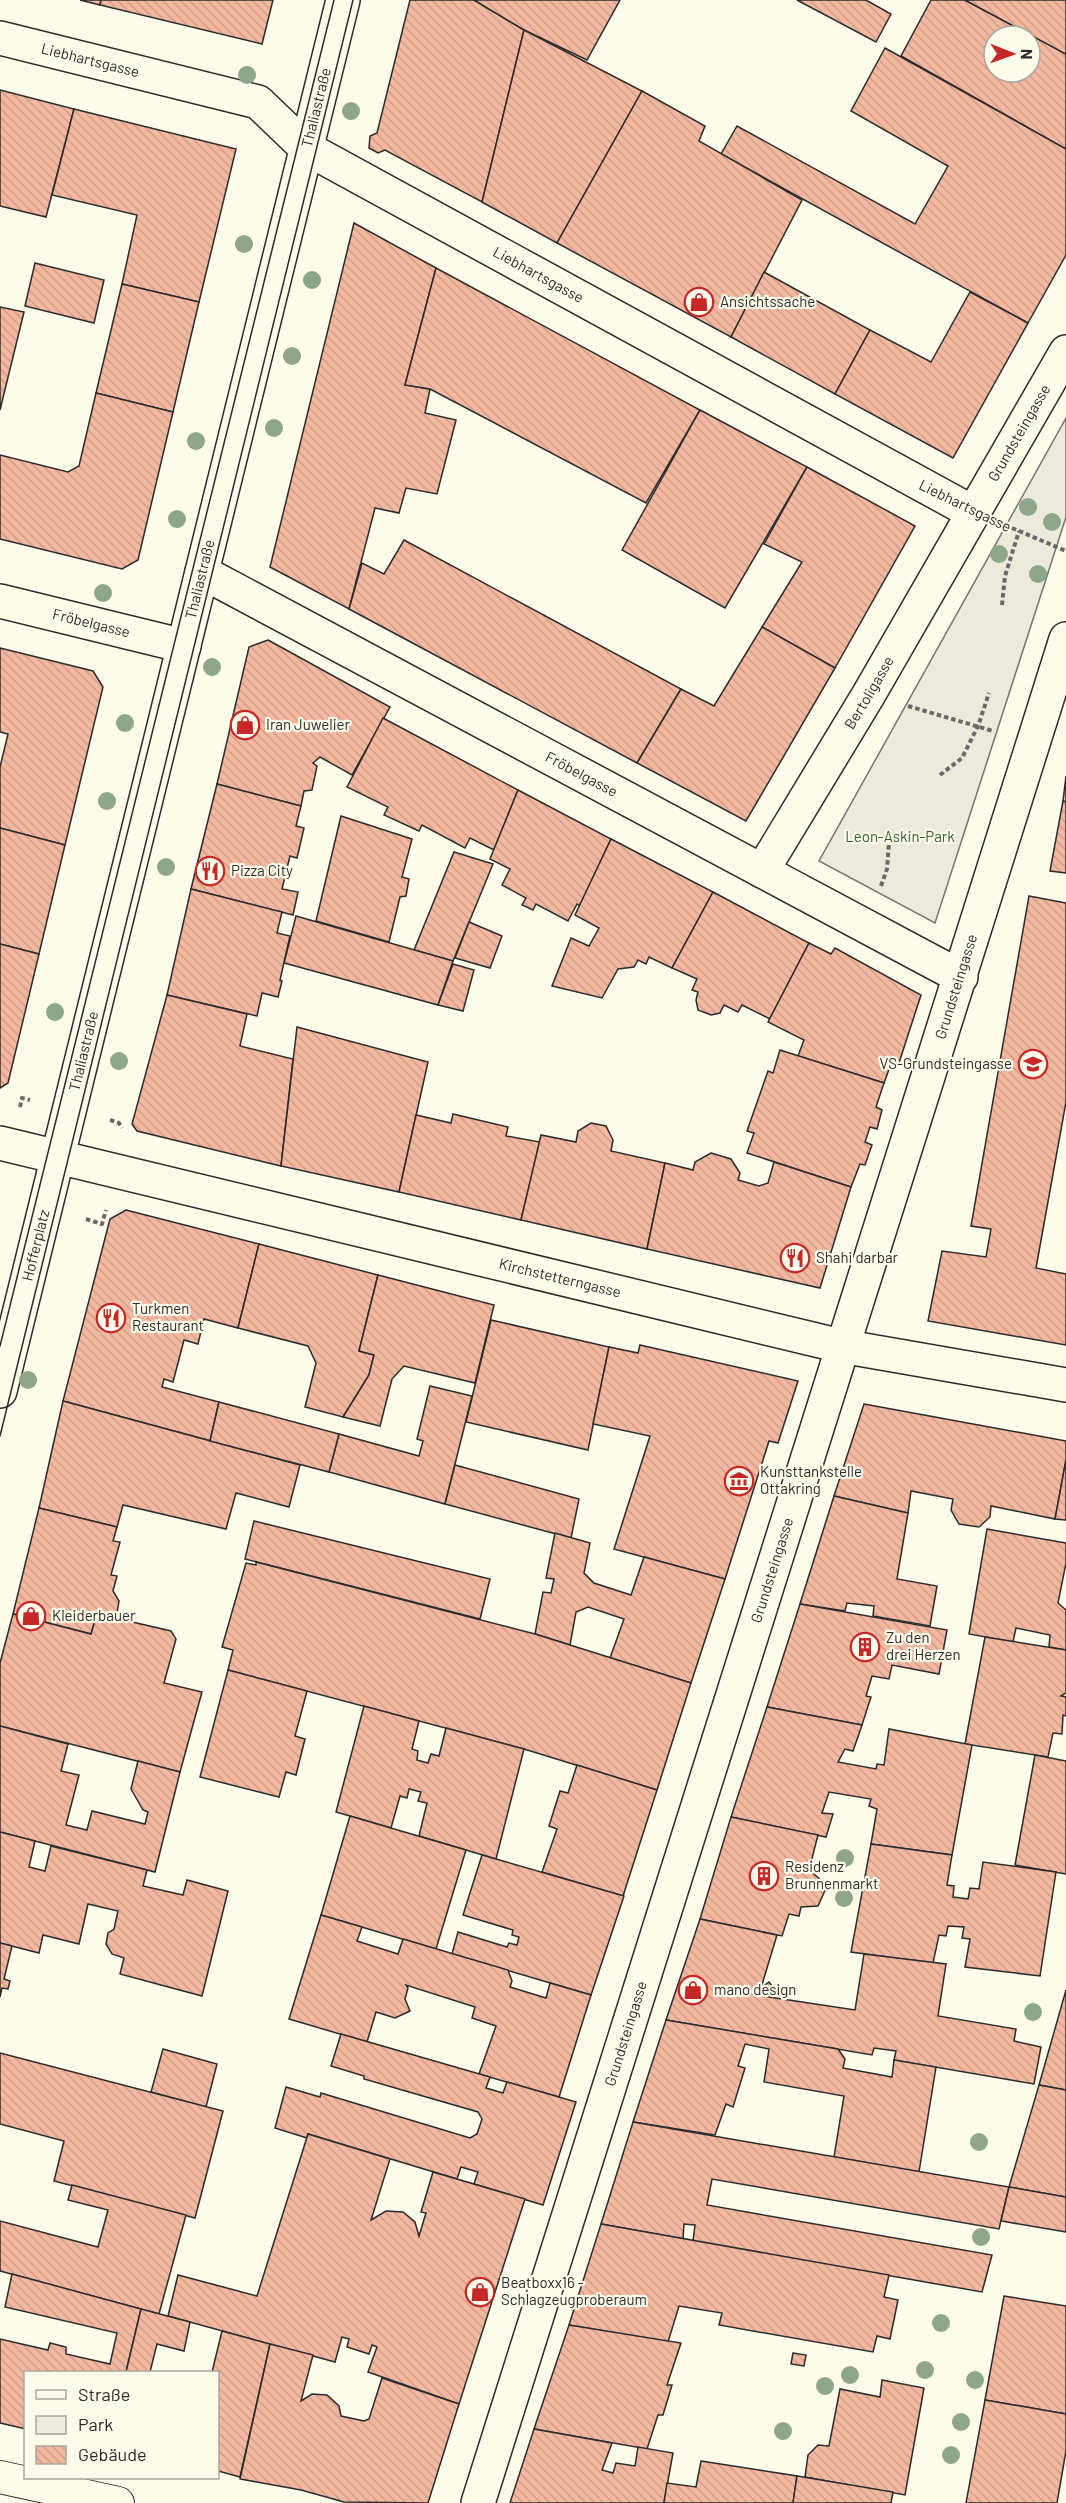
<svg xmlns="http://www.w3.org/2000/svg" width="1066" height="2503" font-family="Barlow,sans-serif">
<defs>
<pattern id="building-back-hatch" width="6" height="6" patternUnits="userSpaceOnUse" patternTransform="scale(1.5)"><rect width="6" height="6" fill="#f2b8a0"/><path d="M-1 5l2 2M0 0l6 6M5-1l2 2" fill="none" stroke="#d09e8a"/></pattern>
</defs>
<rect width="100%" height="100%" fill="#fdfbea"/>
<path fill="#ecebdb" stroke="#74746e" stroke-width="1.5" d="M1066,418V517L935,923L819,861Z"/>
<g fill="url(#building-back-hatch)" stroke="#2b2b2b" stroke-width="1.5" fill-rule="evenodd">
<path d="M80,0H101L100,5Z"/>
<path d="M101,0H273L262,44L100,5Z"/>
<path d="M410,0H474L524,30L482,202L385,150L378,153L369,148L370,136L377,133Z"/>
<path d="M474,0H620L587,60L524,30Z"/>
<path d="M797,0H866L891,14L876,42Z"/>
<path d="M931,0H965L1066,54V149L901,56ZM994,36H1030V72H994Z"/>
<path d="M965,0H1066V54Z"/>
<path d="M524,30L642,91L557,243L482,202Z"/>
<path d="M885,48L1066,149V255L1028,323L721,154L737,126L915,224L948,166L851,111Z"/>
<path d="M0,90L74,109L46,217L0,206Z"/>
<path d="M642,91L705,126L699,141L802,200L731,337L557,243Z"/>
<path d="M74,109L236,149L199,302L122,284L137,215L52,195Z"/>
<path d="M354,223L436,268L405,385L430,389L425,413L456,420L437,494L406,488L399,513L375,508L349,609L270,567Z"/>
<path d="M35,263L104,280L94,323L25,306Z"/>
<path d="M436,268L700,410L646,503L430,389L405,385Z"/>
<path d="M764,272L870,330L835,394L731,337Z"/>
<path d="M122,284L199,302L173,412L96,393Z"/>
<path d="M970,292L1028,323L953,458L835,394L870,330L931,362Z"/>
<path d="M0,307L24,312L0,410Z"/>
<path d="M96,393L173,412L138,560L122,569L0,539V455L68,472L79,466Z"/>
<path d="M700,410L807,467L725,608L622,550Z"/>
<path d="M807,467L915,526L835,668L762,627L802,562L764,544Z"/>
<path d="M404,540L681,689L637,763L349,609L362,563L384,574Z"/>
<path d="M762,627L835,668L746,821L637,763L681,689L714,706Z"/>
<path d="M268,640L390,707L352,775L320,757L313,763L317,766L312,790L304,791L301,806L217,784L249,647Z"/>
<path d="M0,648L93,671L103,687L65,845L0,828V767L8,734L0,732Z"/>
<path d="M383,718L518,790L494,850L470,838L465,848L422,825L419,831L384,815L388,807L347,787Z"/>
<path d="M1066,776V802L1063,801Z"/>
<path d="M217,784L301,806L296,826L304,828L297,858L290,856L282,889L298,892L293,915L191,889Z"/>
<path d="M518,790L611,839L580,906L577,904L568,921L536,904L533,910L522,905L526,898L502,885L510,869L490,859Z"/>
<path d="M1063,801L1066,802V873L1050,871Z"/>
<path d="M341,816L412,839L402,877L409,879L406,896L400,897L389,942L316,921Z"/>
<path d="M0,828L65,845L39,954L0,944Z"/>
<path d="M611,839L713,892L672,968L649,957L646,964L638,960L634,967L618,969L602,998L552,986L571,938L589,946L599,928L575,915Z"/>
<path d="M454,852L493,864L453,961L414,950Z"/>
<path d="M191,889L282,912L277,933L290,936L280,980L282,981L278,997L262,993L257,1016L167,995Z"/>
<path d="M713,892L809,943L770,1019L742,1005L738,1012L724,1005L720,1013L711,1015L698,1010L696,1000L698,992L692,990L697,979L672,968Z"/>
<path d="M1029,896L1066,903V1102L1036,1268L1066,1274V1345L928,1321L942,1251L986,1257L991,1229L971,1226Z"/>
<path d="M296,916L453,961L438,1005L284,963Z"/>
<path d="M469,922L502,936L490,968L455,958Z"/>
<path d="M809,943L831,954L835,948L921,995L898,1066L891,1064L884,1083L798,1056L804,1040L768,1022Z"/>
<path d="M0,944L39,954L8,1083L0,1088Z"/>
<path d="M453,964L474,970L463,1011L438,1005Z"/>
<path d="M167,995L247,1014L240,1046L293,1059L281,1166L137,1131L132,1124Z"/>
<path d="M297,1027L428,1062L399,1192L281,1166Z"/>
<path d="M780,1050L884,1083L876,1107L882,1110L877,1129L870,1127L865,1142L872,1145L865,1165L860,1164L851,1187L747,1153L754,1133L747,1131L768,1071L773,1073Z"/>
<path d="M453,1114L508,1127L506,1136L540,1142L521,1220L399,1192L416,1115L451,1123Z"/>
<path d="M591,1123L606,1126L613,1140L611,1151L665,1163L647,1249L521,1220L541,1135L576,1142L578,1131Z"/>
<path d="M711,1153L731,1159L740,1173L738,1180L759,1186L768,1183L774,1162L851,1187L820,1288L647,1249L665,1163L693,1170L695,1162Z"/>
<path d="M126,1210L259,1244L238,1328L204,1319L198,1344L184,1340L173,1382L164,1379L162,1387L219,1402L210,1441L63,1401L110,1219Z"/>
<path d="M259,1244L378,1275L359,1351L374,1355L369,1375L343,1417L305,1407L316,1363L308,1346L238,1328Z"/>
<path d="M378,1275L494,1305L475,1383L404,1366L392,1379L380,1426L343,1417L369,1375L374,1355L359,1351Z"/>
<path d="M491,1320L609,1347L588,1450L466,1422Z"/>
<path d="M640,1345L798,1381L778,1443L769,1441L725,1579L614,1549L650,1436L593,1424L609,1347L638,1353Z"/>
<path d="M430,1386L472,1396L445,1504L329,1472L339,1434L419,1456L423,1441L417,1439Z"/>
<path d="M63,1401L300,1465L289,1507L236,1493L226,1529L123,1505L117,1527L39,1508Z"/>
<path d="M219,1402L339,1434L329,1472L210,1441Z"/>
<path d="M864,1404L1066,1441V1460L1055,1519L991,1506L990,1517L979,1527L959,1524L951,1510L953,1499L911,1491L908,1513L834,1496Z"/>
<path d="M1066,1460V1520L1055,1519Z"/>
<path d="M455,1465L579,1499L571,1538L445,1504Z"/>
<path d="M834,1496L908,1513L897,1579L937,1586L930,1626L873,1616L874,1606L847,1603L845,1611L800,1604Z"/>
<path d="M39,1508L117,1527L113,1541L120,1542L111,1575L117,1576L113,1591L119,1601L117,1613L107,1621L96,1617L91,1634L13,1614Z"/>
<path d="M254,1521L490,1579L480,1619L245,1559Z"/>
<path d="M987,1529L1066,1543V1563L1058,1603L1066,1610V1650L1049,1647L1050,1635L1016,1628L1013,1642L969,1634Z"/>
<path d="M555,1533L590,1543L584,1573L594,1583L631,1595L644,1557L725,1579L691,1683L610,1658L624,1619L588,1607L576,1612L570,1645L535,1634L543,1592L551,1593L554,1579L546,1578Z"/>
<path d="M256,1562L535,1634L691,1683L657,1790L524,1749L228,1670L233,1650L222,1647L246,1563L256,1565Z"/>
<path d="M800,1604L947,1630L939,1674L892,1665L889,1679L872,1676L866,1696L871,1697L862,1725L767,1707Z"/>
<path d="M117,1613L115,1618L171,1631L176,1639L164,1683L202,1692L180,1772L0,1726V1663L13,1614L91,1634L96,1617L107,1621Z"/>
<path d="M985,1637L1066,1650V1693L1061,1696L1066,1697V1716L1063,1715L1062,1734L1053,1733L1048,1757L965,1744Z"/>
<path d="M228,1670L307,1691L295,1736L305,1739L296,1775L286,1772L279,1797L200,1777Z"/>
<path d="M364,1706L419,1721L412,1749L418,1751L417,1760L428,1763L431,1754L439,1756L446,1728L524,1749L496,1859L419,1836L427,1803L418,1801L421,1792L409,1789L407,1798L400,1796L391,1828L336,1812Z"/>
<path d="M767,1707L862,1725L853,1751L845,1749L838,1762L876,1769L877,1764L884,1765L889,1729L972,1745L952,1855L871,1844L877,1809L869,1806L871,1799L829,1792L822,1813L833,1814L826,1837L731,1817Z"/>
<path d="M0,1726L68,1744L61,1771L79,1775L66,1825L87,1830L92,1811L145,1824L148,1812L143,1810L131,1789L138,1761L180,1772L155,1872L0,1832Z"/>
<path d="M1035,1755L1066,1761V1874L1015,1865Z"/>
<path d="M577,1765L657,1790L623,1896L542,1872L557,1829L549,1826L560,1791L568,1793Z"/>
<path d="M350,1816L466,1850L436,1949L321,1915Z"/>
<path d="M731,1817L818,1835L811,1862L815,1864L813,1873L827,1886L818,1906L801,1907L799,1916L789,1914L782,1936L700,1919Z"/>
<path d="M0,1832L35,1841L29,1867L45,1871L51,1846L147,1870L143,1886L183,1895L187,1880L228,1891L202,1996L120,1974L124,1958L112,1954L106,1944L108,1933L114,1929L118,1911L88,1904L79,1944L43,1935L39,1953L0,1943Z"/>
<path d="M871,1844L952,1855L947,1885L954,1886L953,1897L968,1899L970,1888L979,1889L983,1862L1056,1872L1040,1976L965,1967L970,1939L962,1938L964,1927L948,1926L946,1936L939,1935L933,1963L851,1952Z"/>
<path d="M482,1855L624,1896L591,1995L452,1954L458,1932L507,1947L509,1943L517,1945L519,1937L512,1935L513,1930L463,1915Z"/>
<path d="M321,1915L362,1927L357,1941L398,1954L403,1939L508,1970L512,1981L510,1987L546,1998L550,1983L591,1995L559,2097L479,2074L496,2026L472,2018L475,2007L406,1985L408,1988L405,1999L410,2011L395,2018L376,2012L367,2042L289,2019Z"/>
<path d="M700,1919L777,1935L761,1988L769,1982L777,1992L769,1997L855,2010L864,1954L946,1964L938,2016L1016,2029L1014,2041L1041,2047L1034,2084L894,2060L896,2051L874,2048L872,2055L666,2020Z"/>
<path d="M0,1943L12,1946L4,1979L10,1981L8,1989L2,1988L0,1997Z"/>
<path d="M1066,1990V2090L1039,2085Z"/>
<path d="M666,2020L838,2049L845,2059L843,2068L892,2077L894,2060L936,2067L919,2172L834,2157L844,2096L764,2082L769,2049L745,2044L738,2066L745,2068L733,2107L726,2104L715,2135L633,2122Z"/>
<path d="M341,2034L490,2077L486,2088L503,2093L507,2082L576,2102L543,2205L474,2184L478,2172L461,2167L457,2179L308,2134L307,2138L275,2128L286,2087L320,2097L321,2093L470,2138L477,2134L482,2119L478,2112L364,2079V2076L331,2066Z"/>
<path d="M163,2049L217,2064L206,2107L151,2092Z"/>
<path d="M0,2053L223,2111L195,2218L54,2181L64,2141L0,2124Z"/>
<path d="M1039,2085L1066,2090V2197L1009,2187Z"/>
<path d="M633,2122L1009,2187L999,2229L712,2179L707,2205L992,2255L982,2292L693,2241L695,2225L684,2224L683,2239L601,2224Z"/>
<path d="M308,2134L390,2159L371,2220L386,2211L403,2212L415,2222L419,2236L426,2213L421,2212L433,2172L525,2199L459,2404L368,2372L377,2347L372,2345L369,2354L347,2347L349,2339L342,2337L335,2362L168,2316L178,2275L257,2296Z"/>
<path d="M72,2185L186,2215L159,2314L0,2271V2221L98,2247L108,2210L68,2200Z"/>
<path d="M1009,2187L1066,2197V2232L1001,2221Z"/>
<path d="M601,2224L889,2275L884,2297L898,2300L890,2339L877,2336L873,2352L719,2325L722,2313L679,2306L668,2342L569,2325Z"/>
<path d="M12,2274L141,2309L126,2372H26V2429L0,2423V2339L48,2350L50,2343L66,2347V2354L110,2364L117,2333L5,2307Z"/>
<path d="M1004,2296L1066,2306V2414L985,2400Z"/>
<path d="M141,2309L190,2322L184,2351L157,2344L150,2372H126Z"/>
<path d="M569,2325L681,2343L667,2385H672L663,2415H658L647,2449L534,2429Z"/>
<path d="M222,2331L270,2344L240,2477L218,2471V2372H212Z"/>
<path d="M270,2344L313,2355L301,2401L312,2394L327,2395L339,2406L341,2416L364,2421L369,2419L382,2378L459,2404L428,2503L344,2502L301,2490L240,2479Z"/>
<path d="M793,2353L806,2355L804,2366L791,2364Z"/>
<path d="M882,2380L924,2388L905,2495L805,2477L808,2455L818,2445L829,2446L840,2389L880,2397Z"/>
<path d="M985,2400L1066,2414V2451L1057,2503H966Z"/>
<path d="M534,2429L612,2443L602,2470L613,2473L616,2463L635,2466L638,2447L673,2453L664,2503H510Z"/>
<path d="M701,2461L797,2476L793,2503H664L667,2483L696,2487Z"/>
<path d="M797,2476L893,2492L891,2503H793Z"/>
</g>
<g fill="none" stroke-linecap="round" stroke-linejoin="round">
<g stroke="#2b2b2b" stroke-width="34">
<path id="pedestrian" d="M0,2477L118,2503"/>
</g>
<g stroke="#2b2b2b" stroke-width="36">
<g id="minor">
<path id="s1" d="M0,38L258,102L306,148L972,512"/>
<path id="s2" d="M202,572L961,977"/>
<path id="s3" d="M0,601L184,646"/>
<path id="s4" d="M762,871L869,694L1066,352"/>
<path id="s5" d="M0,1143L841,1346L1066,1385"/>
<path id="s6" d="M478,2503L1066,639"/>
</g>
</g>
<g stroke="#2b2b2b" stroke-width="36">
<g id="secondary">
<path id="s7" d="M0,1391L343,0"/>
</g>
</g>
<g stroke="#6a6964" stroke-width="4" stroke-dasharray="4.5 3" stroke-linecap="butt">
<path d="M1012,528L1066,551"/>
<path d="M1002,605L1005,576L1019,531"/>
<path d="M908,706L993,731"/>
<path d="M940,775L962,758L978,726L989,693"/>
<path d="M881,886L887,869L889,842"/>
<path d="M20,1107L22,1098L30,1100"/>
<path d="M110,1120L119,1123L122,1128"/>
<path d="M86,1219L102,1224L106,1210"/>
</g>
<use href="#pedestrian" stroke="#fdfbea" stroke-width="32"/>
<use href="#minor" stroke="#fdfbea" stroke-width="33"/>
<use href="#secondary" stroke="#fdfbea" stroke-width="33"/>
<g stroke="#2b2b2b" stroke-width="1.5">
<path d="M0,1346L334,0"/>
<path d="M0,1436L353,0"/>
</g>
</g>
<g fill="#8ea78a">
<circle cx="247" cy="75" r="9"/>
<circle cx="351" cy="111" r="9"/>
<circle cx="244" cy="244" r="9"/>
<circle cx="312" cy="280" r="9"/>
<circle cx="292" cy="356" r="9"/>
<circle cx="274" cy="428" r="9"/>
<circle cx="196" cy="441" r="9"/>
<circle cx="1028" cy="507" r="9"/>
<circle cx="177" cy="519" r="9"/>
<circle cx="1052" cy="522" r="9"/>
<circle cx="999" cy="554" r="9"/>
<circle cx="1038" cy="574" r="9"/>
<circle cx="103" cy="593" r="9"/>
<circle cx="212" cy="667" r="9"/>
<circle cx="125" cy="723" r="9"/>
<circle cx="107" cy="801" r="9"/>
<circle cx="166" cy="867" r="9"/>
<circle cx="55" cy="1012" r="9"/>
<circle cx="119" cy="1061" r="9"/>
<circle cx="28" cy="1380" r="9"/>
<circle cx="845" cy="1858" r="9"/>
<circle cx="844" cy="1898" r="9"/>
<circle cx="1033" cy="2012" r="9"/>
<circle cx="979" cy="2142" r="9"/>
<circle cx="981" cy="2237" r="9"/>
<circle cx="941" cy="2323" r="9"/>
<circle cx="925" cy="2370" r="9"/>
<circle cx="850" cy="2375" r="9"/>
<circle cx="975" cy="2380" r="9"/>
<circle cx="825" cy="2386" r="9"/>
<circle cx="961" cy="2422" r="9"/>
<circle cx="783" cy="2431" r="9"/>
<circle cx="951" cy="2455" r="9"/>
</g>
<defs>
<g id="shop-ring" transform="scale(1.5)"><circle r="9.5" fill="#fdfbea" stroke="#c62828" stroke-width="1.5"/><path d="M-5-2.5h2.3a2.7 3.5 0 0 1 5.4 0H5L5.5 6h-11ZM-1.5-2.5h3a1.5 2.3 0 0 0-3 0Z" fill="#c62828"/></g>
<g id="restaurant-ring" transform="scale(1.5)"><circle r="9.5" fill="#fdfbea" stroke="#c62828" stroke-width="1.5"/><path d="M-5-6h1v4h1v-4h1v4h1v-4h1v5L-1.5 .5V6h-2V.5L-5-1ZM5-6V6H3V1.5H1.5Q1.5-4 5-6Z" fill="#c62828"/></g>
<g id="school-ring" transform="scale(1.5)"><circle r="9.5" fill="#fdfbea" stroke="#c62828" stroke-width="1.5"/><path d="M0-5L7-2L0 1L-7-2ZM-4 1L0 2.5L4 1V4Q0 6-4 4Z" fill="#c62828"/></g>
<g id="museum-ring" transform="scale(1.5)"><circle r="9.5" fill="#fdfbea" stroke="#c62828" stroke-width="1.5"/><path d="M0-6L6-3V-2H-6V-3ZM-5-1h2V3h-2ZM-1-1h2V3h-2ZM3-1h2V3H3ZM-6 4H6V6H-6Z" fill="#c62828"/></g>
<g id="building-ring" transform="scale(1.5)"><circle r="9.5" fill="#fdfbea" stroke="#c62828" stroke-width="1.5"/><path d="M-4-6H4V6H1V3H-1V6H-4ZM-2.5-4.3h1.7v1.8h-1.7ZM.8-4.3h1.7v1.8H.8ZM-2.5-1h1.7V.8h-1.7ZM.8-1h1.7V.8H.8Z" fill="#c62828"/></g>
</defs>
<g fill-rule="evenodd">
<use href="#shop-ring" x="699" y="302"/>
<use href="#shop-ring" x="245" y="725"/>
<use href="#restaurant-ring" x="210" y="871"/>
<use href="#school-ring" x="1033" y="1064"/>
<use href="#restaurant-ring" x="795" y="1258"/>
<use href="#restaurant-ring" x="111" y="1318"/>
<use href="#museum-ring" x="739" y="1481"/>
<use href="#shop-ring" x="31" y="1616"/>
<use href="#building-ring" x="865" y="1647"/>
<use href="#building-ring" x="764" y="1876"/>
<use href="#shop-ring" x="693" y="1990"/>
<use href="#shop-ring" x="480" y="2292"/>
</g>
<g text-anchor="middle" stroke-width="4.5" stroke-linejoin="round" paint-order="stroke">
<g font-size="15" fill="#2b2b2b" stroke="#fdfbea">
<text dy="5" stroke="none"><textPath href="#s1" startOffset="93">Liebhartsgasse</textPath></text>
<text dy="5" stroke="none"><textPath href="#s7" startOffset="1322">Thaliastraße</textPath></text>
<text dy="5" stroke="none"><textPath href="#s1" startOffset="597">Liebhartsgasse</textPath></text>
<text dy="5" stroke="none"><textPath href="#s4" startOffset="508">Grundsteingasse</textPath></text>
<text transform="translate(965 506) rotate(26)" y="5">Liebhartsgasse</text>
<text dy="5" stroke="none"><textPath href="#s7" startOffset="836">Thaliastraße</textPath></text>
<text dy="5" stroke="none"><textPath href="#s3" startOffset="94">Fröbelgasse</textPath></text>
<text dy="5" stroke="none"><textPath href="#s4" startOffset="208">Bertoligasse</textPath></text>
<text dy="5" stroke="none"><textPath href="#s2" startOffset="430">Fröbelgasse</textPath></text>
<text dy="5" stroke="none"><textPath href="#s6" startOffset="1590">Grundsteingasse</textPath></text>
<text dy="5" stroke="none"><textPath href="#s7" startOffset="350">Thaliastraße</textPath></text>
<text dy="5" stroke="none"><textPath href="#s7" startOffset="150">Hofferplatz</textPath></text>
<text dy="5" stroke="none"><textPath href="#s5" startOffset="576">Kirchstetterngasse</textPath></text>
<text dy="5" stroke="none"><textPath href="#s6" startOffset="978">Grundsteingasse</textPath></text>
<text dy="5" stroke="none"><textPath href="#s6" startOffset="492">Grundsteingasse</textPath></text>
</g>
<g font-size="15" fill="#2b2b2b" stroke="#fdfbea" text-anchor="start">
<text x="720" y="307">Ansichtssache</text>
<text x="266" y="730">Iran Juwelier</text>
<text x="231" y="876">Pizza City</text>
<text x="1012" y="1069" text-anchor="end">VS-Grundsteingasse</text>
<text x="816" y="1263">Shahi darbar</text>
<text x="132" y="1314">Turkmen<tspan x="132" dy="17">Restaurant</tspan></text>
<text x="760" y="1477">Kunsttankstelle<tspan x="760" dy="17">Ottakring</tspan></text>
<text x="52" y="1621">Kleiderbauer</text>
<text x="886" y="1643">Zu den<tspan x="886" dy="17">drei Herzen</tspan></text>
<text x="785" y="1872">Residenz<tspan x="785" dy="17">Brunnenmarkt</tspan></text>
<text x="714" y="1995">mano design</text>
<text x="501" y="2288">Beatboxx16 -<tspan x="501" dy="17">Schlagzeugproberaum</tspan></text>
</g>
<g font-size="15" fill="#34623c" stroke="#fdfbea">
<text x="900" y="842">Leon-Askin-Park</text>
</g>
</g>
<rect x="24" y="2371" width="195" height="108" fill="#fdfbea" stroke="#a9a89e" stroke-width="1.5"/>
<rect x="36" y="2390" width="30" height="9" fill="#fdfbea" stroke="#a9a89e" stroke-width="1.5"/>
<text x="78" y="2401" font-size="18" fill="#2b2b2b">Straße</text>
<rect x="36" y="2416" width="30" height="18" fill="#ecebdb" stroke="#a9a89e" stroke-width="1.5"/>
<text x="78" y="2431" font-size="18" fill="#2b2b2b">Park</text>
<rect x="36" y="2446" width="30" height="18" fill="url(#building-back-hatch)" stroke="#a9a89e" stroke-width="1.5"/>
<text x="78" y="2461" font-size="18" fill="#2b2b2b">Gebäude</text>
<g transform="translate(1012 54) rotate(91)"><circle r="28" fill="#fdfbea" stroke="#a9a89e" stroke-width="1.5"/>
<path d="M0-4.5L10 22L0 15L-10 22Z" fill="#c62828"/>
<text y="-9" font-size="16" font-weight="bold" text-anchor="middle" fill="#2b2b2b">N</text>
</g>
</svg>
